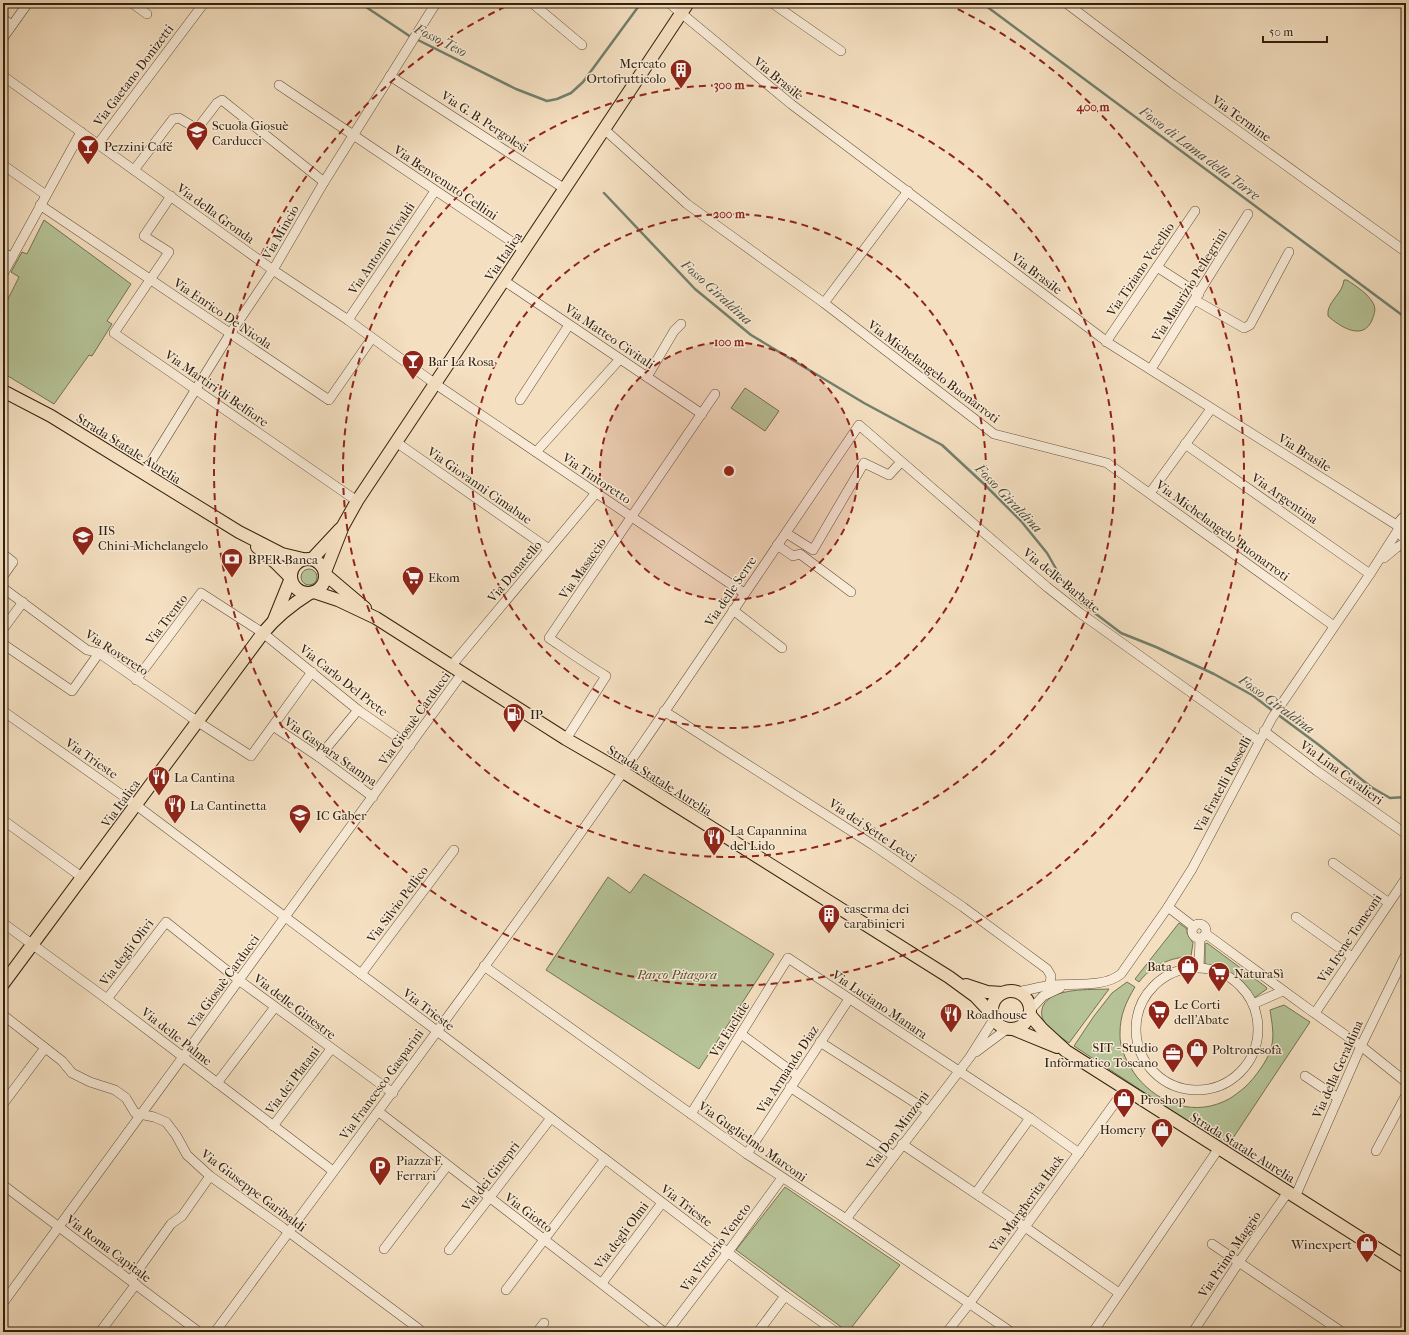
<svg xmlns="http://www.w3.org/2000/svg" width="1409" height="1335" font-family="'IM FELL French Canon',serif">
<rect width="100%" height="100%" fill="#f4dfc0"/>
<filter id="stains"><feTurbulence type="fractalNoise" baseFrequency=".005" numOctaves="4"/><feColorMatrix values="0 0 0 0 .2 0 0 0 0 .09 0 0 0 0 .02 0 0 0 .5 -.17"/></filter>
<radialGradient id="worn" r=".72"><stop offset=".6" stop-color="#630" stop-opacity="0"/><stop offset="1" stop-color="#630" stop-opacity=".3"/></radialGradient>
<g fill="#b5c397" stroke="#747252">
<path d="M44,220L131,284L107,321L112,324L92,356L89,355L54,404L3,373V318L8,309L4,307L19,277L11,272L22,252L27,254Z"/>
<path d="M1344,280H1347C1357,287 1369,294 1374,305C1376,310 1374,315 1372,320C1363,342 1339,326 1328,316C1326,302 1343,294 1344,280Z"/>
<path d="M745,388L779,411L765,431L731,408Z"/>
<circle cx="309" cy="577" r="8"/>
<path d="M644,874L774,954L699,1069L546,970L608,877L630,893Z"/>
<path d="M1179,923L1187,929V933L1193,943L1191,956C1170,958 1152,965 1139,982L1135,979Z"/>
<path d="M1207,943L1266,987L1267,989L1254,998C1245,987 1237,976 1223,970C1217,968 1210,967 1205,964V944Z"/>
<path d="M1127,982L1135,987C1126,1002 1120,1015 1120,1033C1119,1048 1128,1065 1137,1077C1160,1105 1196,1117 1229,1099C1234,1096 1239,1092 1244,1088C1251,1082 1256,1075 1261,1068C1276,1046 1274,1035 1270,1010L1284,1005L1310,1022L1227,1147L1074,1046L1094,1016L1112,993Z"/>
<path d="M1109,989L1069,1043C1061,1037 1049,1030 1044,1021C1041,1016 1041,1012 1043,1006C1052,987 1091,990 1109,989Z"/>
<path d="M785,1187L900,1265L848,1332L736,1250Z"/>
</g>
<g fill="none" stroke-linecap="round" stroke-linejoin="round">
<g stroke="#727f6d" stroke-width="2.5">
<path d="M360,3L411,37"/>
<path d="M982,3L1406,318"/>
<path d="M416,39L516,89L547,101L557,99L571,93L583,82L641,3"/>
<path d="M604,193L695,289L751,335L864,403L942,445L984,484L1021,521L1047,553L1071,595L1121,633L1156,647L1214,674L1252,695L1273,711"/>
<path d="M1277,714L1319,745L1371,787L1390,798L1406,797"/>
</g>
<g stroke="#62503a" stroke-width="10">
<g id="minor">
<path d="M132,3L147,14"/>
<path d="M532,3L582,45"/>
<path d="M669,3L791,104L1110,344L1398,526"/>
<path d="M772,3L841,51"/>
<path d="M1066,3L1173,84L1406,252"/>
<path d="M3,19L12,25"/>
<path d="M3,38L28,3"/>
<path d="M3,76L273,270L348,320L434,383L744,593"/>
<path d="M390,76L565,189"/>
<path d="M279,85L524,250"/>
<path d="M604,129L687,204L824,303L994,434L1107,463L1334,626"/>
<path d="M98,144L204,3"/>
<path d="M3,165L46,195"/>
<path d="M134,170L173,119L179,118L197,129L217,103L222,100L324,182"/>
<path d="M171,196L144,236L169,252L114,333L357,501"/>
<path d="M40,205L329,400L372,338"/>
<path d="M3,252L12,258"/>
<path d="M1157,267L1199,294"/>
<path d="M3,274L81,132"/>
<path d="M503,280L702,414"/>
<path d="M1195,300L1244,328L1250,325L1289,252"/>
<path d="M824,303L908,191"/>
<path d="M348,320L435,191"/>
<path d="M1106,342L1195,211"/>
<path d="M1151,369L1248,214"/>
<path d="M647,377L674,331L681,324"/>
<path d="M520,400L569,325"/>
<path d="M396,442L549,549"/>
<path d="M1185,444L1370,574"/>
<path d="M536,452L620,359"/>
<path d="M144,473L230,334L273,270L324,182L436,3"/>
<path d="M1150,493L1211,409"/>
<path d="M1406,515C1396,521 1395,533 1406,539"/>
<path d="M786,533L813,550L864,463L889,475L901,462"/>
<path d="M777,545L793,556L800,554L851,592"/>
<path d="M3,554L13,562L3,576"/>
<path d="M1384,558L1396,548L1406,542"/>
<path d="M3,588L87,650L99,653L198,722L251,756L312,672"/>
<path d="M733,610L782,648"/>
<path d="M3,629L23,602"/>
<path d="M3,644L72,691L99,653"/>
<path d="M452,665L596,493"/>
<path d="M136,680L201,593L263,633L358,710L410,746"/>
<path d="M3,711L136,805L437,1031L785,1296L836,1332"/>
<path d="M664,711L873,845L963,907L1047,969L1051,976L1050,985"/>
<path d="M273,726L319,757L373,797"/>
<path d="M1264,731L1317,771L1406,834"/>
<path d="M566,739L606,676C586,664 568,651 549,638L715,394"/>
<path d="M319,757L358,710"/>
<path d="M3,820L83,878"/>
<path d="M1333,863L1389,903"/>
<path d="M1168,907L1194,927"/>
<path d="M1296,917L1352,957"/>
<path d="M3,923L107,999L333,1171"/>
<circle cx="1199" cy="931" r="7"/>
<path d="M1206,934L1310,1010L1361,1046L1406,1082"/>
<path d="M484,966L747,1154L846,1219L1011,1332"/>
<path d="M1199,967L1200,938"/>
<circle cx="1197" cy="1029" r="61"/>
<path d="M361,974L454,850"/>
<path d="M1017,992C1028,990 1040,987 1051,985C1072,983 1104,988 1121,974L1168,907L1192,869L1272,718L1370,574L1398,530"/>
<path d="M107,999L166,922L240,981L393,1093"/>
<path d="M1253,1004L1283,991"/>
<path d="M1031,1009L1043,996L1060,988"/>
<path d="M1315,1013L1406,878"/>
<path d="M3,1015L62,1061L72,1073L90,1082L115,1090L126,1098L135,1113L154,1117L166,1122L176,1135L187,1155L210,1176L282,1227L419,1329L420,1332"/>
<path d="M741,1034L798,1076"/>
<path d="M820,1042L928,1111"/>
<path d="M976,1052L1007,1029"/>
<path d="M1305,1076L1338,1098"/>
<path d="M217,1083L275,1007"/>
<path d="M790,1087L894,1156"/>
<path d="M3,1104L45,1048"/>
<path d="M379,1112L664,1332"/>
<path d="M691,1114L788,958L1030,1118L1079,1153"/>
<path d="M273,1126L331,1049"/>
<path d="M902,1144L1025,1227L1119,1293"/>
<path d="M1376,1151L1406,1095"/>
<path d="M747,1154L849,999"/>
<path d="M3,1185L199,1332"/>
<path d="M976,1193L1030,1118"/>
<path d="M1295,1197L1361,1046L1406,954"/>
<path d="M846,1219L970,1057L994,1019"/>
<path d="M1212,1244L1342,1332"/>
<path d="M384,1249L447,1166"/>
<path d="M449,1250L551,1118"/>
<path d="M131,1280L171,1224L182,1216L210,1176"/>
<path d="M602,1283L662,1203"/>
<path d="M506,1290L605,1159"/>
<path d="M3,1303C157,1093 310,883 463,672"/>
<path d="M100,1332L136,1284"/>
<path d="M215,1332C320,1189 426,1048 530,904C643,747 750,585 859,425L1047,587L1080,613L1259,741"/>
<path d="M537,1332L544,1323"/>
<path d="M667,1332L728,1252L782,1178"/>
<path d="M758,1332L785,1296"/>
<path d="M947,1332L969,1304L1125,1089"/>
<path d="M1093,1332L1219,1148"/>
<path d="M1193,1332L1239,1262L1288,1192"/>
</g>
</g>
<g stroke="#32210e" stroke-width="14">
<g id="major">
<path d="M3,391L51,416L239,532L282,554L303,559"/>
<path d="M257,547L276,563L290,577"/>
<circle cx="308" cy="576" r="17"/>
<path d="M312,559L340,529"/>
<path d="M325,572L343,526L357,501L688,3"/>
<path d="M326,575L365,608"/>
<path d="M314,592L338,600L376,618L566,739L623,772L949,977L975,996L992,1014"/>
<path d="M274,620L291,578"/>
<path d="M3,984L263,633C276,617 291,605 310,593"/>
<path d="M966,985L987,992L1002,993"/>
<circle cx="1011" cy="1010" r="19"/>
<path d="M1030,1015L1042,1029L1066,1051L1406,1267"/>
<path d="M1013,1029L1057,1047"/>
</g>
</g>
<use href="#minor" stroke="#f8ead6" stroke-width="9"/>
<use href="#major" stroke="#f4dfc0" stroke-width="12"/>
</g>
<circle cx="729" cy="471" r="129" fill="#8f2418" fill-opacity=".12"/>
<g fill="none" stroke="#8f2418" stroke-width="2" stroke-dasharray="7 5">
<circle cx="729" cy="471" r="129"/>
<circle cx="729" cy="471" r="257"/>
<circle cx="729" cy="471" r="386"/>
<path d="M947 4A515 515 0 1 1 511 4"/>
</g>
<defs>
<g id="building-pin" transform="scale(1.15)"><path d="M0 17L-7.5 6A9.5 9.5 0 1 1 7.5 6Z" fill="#8f2418" stroke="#f8ead6"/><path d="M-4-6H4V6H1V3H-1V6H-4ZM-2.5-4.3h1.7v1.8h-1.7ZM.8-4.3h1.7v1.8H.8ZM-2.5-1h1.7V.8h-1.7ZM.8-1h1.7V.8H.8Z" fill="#fff"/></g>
<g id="school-pin" transform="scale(1.15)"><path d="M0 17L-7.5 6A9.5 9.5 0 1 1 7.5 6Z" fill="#8f2418" stroke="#f8ead6"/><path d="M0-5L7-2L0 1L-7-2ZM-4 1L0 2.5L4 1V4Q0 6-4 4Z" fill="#fff"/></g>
<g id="bar-pin" transform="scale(1.15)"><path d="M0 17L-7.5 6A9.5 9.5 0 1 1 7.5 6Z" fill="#8f2418" stroke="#f8ead6"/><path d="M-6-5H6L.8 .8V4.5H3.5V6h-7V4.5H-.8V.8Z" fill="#fff"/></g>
<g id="bank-pin" transform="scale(1.15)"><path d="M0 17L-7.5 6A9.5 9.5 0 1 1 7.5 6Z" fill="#8f2418" stroke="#f8ead6"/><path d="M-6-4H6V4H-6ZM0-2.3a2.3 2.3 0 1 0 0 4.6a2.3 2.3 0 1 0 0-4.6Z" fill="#fff"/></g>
<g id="supermarket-pin" transform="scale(1.15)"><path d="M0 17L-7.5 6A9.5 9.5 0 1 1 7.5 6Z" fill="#8f2418" stroke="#f8ead6"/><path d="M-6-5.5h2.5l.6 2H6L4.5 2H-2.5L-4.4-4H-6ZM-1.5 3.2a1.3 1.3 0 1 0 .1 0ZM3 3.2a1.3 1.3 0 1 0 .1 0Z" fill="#fff"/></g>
<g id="fuel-pin" transform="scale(1.15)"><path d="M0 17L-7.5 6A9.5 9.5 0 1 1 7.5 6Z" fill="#8f2418" stroke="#f8ead6"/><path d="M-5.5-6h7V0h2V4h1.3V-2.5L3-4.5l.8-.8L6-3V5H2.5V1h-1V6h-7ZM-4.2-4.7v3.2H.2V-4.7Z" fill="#fff"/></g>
<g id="restaurant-pin" transform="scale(1.15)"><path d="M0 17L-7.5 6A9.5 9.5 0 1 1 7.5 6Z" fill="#8f2418" stroke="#f8ead6"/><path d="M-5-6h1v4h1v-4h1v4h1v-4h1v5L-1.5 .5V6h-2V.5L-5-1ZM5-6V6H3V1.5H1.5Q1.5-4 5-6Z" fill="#fff"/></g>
<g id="shop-pin" transform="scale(1.15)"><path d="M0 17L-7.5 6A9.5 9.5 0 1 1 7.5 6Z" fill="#8f2418" stroke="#f8ead6"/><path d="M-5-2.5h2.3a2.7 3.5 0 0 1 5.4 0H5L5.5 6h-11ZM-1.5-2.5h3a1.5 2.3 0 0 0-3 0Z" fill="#fff"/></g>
<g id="office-pin" transform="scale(1.15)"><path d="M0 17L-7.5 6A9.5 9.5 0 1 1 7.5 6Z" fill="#8f2418" stroke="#f8ead6"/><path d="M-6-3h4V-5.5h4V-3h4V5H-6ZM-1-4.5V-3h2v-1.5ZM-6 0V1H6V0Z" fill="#fff"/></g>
<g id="parking-pin" transform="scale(1.15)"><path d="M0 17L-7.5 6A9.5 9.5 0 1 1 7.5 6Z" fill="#8f2418" stroke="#f8ead6"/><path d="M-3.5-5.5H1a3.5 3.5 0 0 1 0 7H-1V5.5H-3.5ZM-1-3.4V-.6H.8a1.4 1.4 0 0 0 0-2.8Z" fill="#fff"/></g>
</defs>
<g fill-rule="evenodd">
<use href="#building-pin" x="681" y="70"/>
<use href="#school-pin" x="197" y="132"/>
<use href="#bar-pin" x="88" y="146"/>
<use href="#bar-pin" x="413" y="361"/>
<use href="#school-pin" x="83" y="537"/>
<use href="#bank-pin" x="232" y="559"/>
<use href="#supermarket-pin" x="413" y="577"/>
<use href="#fuel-pin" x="514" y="714"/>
<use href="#restaurant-pin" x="159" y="777"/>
<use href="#restaurant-pin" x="175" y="805"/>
<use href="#school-pin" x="300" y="815"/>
<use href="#restaurant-pin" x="714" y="837"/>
<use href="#building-pin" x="829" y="915"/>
<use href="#shop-pin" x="1188" y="966"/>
<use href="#supermarket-pin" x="1219" y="973"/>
<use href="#supermarket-pin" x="1159" y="1011"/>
<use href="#restaurant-pin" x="951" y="1014"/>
<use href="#shop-pin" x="1197" y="1049"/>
<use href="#office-pin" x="1173" y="1054"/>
<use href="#shop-pin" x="1124" y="1099"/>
<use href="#shop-pin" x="1162" y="1129"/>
<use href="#parking-pin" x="380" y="1167"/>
<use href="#shop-pin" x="1367" y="1244"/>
</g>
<g text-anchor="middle" stroke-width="3" stroke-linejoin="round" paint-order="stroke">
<g font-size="13" fill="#32210e" stroke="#f8ead6" text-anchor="start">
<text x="666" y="68" text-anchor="end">Mercato<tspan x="666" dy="15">Ortofrutticolo</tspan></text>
<text x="212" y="130">Scuola Giosuè<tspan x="212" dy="15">Carducci</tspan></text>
<text x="104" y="151">Pezzini Café</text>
<text x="428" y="366">Bar La Rosa</text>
<text x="98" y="535">IIS<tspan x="98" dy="15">Chini-Michelangelo</tspan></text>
<text x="248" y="564">BPER Banca</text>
<text x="428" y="582">Ekom</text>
<text x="530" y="719">IP</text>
<text x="174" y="782">La Cantina</text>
<text x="190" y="810">La Cantinetta</text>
<text x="316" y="820">IC Gaber</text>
<text x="730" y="835">La Capannina<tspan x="730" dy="15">del Lido</tspan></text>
<text x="844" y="913">caserma dei<tspan x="844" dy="15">carabinieri</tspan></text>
<text x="1172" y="971" text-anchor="end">Bata</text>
<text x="1234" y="978">NaturaSì</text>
<text x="1174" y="1009">Le Corti<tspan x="1174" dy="15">dell'Abate</tspan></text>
<text x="966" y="1019">Roadhouse</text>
<text x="1158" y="1052" text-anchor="end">SIT - Studio<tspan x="1158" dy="15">Informatico Toscano</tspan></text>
<text x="1212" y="1054">Poltronesofà</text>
<text x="1140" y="1104">Proshop</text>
<text x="1146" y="1134" text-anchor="end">Homery</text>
<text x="396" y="1165">Piazza F.<tspan x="396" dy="15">Ferrari</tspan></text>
<text x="1352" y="1249" text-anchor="end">Winexpert</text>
</g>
<g font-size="13" fill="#32210e" stroke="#f8ead6">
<text transform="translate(133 75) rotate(-53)" y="5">Via Gaetano Donizetti</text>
<text transform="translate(779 78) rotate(39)" y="5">Via Brasile</text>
<text transform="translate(1242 118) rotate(36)" y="5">Via Termine</text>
<text transform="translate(485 121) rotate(33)" y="5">Via G. B. Pergolesi</text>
<text transform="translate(446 182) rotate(34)" y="5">Via Benvenuto Cellini</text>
<text transform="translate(216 213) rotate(36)" y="5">Via della Gronda</text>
<text transform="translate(280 232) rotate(-60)" y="5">Via Mincio</text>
<text transform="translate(381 248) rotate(-56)" y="5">Via Antonio Vivaldi</text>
<text transform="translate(503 256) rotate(-56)" y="5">Via Italica</text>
<text transform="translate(1140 269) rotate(-56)" y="5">Via Tiziano Vecellio</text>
<text transform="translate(1037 273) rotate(37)" y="5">Via Brasile</text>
<text transform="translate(1189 285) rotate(-58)" y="5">Via Maurizio Pellegrini</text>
<text transform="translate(223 313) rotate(34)" y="5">Via Enrico De Nicola</text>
<text transform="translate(610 336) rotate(34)" y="5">Via Matteo Civitali</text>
<text transform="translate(934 371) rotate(37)" y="5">Via Michelangelo Buonarroti</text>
<text transform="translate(217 388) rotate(35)" y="5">Via Martiri di Belfiore</text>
<text transform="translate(129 448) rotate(32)" y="5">Strada Statale Aurelia</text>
<text transform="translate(1305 452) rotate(32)" y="5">Via Brasile</text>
<text transform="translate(597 478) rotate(34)" y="5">Via Tintoretto</text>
<text transform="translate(480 485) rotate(35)" y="5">Via Giovanni Cimabue</text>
<text transform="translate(1285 498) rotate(35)" y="5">Via Argentina</text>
<text transform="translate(1223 530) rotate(36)" y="5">Via Michelangelo Buonarroti</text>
<text transform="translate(582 568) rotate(-55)" y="5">Via Masaccio</text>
<text transform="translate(514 571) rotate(-50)" y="5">Via Donatello</text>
<text transform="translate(1062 580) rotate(39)" y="5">Via delle Barbate</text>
<text transform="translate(730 591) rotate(-56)" y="5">Via delle Serre</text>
<text transform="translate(166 619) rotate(-53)" y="5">Via Trento</text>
<text transform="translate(117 652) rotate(33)" y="5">Via Rovereto</text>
<text transform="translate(344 680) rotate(38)" y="5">Via Carlo Del Prete</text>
<text transform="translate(414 718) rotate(-54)" y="5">Via Giosuè Carducci</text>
<text transform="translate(331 751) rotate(35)" y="5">Via Gaspara Stampa</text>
<text transform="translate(92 758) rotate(35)" y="5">Via Trieste</text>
<text transform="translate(1342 772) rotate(36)" y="5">Via Lina Cavalieri</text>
<text transform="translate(660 780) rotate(32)" y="5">Strada Statale Aurelia</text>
<text transform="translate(1222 784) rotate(-62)" y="5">Via Fratelli Rosselli</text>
<text transform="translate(120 803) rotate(-54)" y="5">Via Italica</text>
<text transform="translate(873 830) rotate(34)" y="5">Via dei Sette Lecci</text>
<text transform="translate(397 904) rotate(-53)" y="5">Via Silvio Pellico</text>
<text transform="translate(1349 938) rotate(-56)" y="5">Via Irene Tomeoni</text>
<text transform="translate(126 952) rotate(-53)" y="5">Via degli Olivi</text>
<text transform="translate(223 981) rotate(-54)" y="5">Via Giosuè Carducci</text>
<text transform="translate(880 1004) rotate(34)" y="5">Via Luciano Manara</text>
<text transform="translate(295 1006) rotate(37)" y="5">Via delle Ginestre</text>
<text transform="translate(429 1009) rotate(37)" y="5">Via Trieste</text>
<text transform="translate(729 1029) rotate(-58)" y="5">Via Euclide</text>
<text transform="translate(177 1036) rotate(38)" y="5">Via delle Palme</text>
<text transform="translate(787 1069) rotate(-57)" y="5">Via Armando Diaz</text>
<text transform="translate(1337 1069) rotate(-66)" y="5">Via della Geraldina</text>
<text transform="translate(292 1080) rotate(-53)" y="5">Via dei Platani</text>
<text transform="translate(381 1084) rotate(-54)" y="5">Via Francesco Gasparini</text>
<text transform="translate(897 1130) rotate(-53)" y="5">Via Don Minzoni</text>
<text transform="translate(753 1141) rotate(35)" y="5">Via Guglielmo Marconi</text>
<text transform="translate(1243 1147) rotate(32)" y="5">Strada Statale Aurelia</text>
<text transform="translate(490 1176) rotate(-52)" y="5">Via dei Ginepri</text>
<text transform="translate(254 1190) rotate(37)" y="5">Via Giuseppe Garibaldi</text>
<text transform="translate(1026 1203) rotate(-54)" y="5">Via Margherita Hack</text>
<text transform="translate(687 1205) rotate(37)" y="5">Via Trieste</text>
<text transform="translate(529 1212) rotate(37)" y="5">Via Giotto</text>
<text transform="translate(621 1235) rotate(-53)" y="5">Via degli Olmi</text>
<text transform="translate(715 1247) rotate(-53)" y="5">Via Vittorio Veneto</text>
<text transform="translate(109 1248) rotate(37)" y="5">Via Roma Capitale</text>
<text transform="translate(1229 1254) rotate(-56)" y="5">Via Primo Maggio</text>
</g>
<g font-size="13" font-style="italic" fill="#595237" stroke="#f8ead6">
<text x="677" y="979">Parco Pitagora</text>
</g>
<g font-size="14" font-style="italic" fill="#52503e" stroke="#f8ead6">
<text transform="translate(441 40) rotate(27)" y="5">Fosso Teso</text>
<text transform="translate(1200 153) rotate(37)" y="5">Fosso di Lama della Torre</text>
<text transform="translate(717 292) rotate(42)" y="5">Fosso Giraldina</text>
<text transform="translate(1009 498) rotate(46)" y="5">Fosso Giraldina</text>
<text transform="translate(1277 704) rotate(36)" y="5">Fosso Giraldina</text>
</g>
</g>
<circle cx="729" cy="471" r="6" fill="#8f2418" stroke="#f8ead6" stroke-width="2"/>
<g font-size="12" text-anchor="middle" font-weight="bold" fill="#8f2418" stroke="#f8ead6" stroke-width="3" stroke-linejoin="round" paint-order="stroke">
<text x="729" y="89">300 m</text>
<text x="1093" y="111">400 m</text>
<text x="729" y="218">200 m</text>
<text x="729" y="346">100 m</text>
</g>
<rect width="1409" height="1335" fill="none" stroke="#f4dfc0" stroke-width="16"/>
<rect x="4" y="4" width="1401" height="1327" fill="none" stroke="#32210e" stroke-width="2"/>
<rect x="8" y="8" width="1393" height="1319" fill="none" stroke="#32210e"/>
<path d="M1263 36v6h64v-6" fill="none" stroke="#32210e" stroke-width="2"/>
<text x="1269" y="36" font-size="12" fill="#32210e" stroke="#f8ead6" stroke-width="3" paint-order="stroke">50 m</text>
<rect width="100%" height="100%" filter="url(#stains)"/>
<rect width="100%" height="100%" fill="url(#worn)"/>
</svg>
